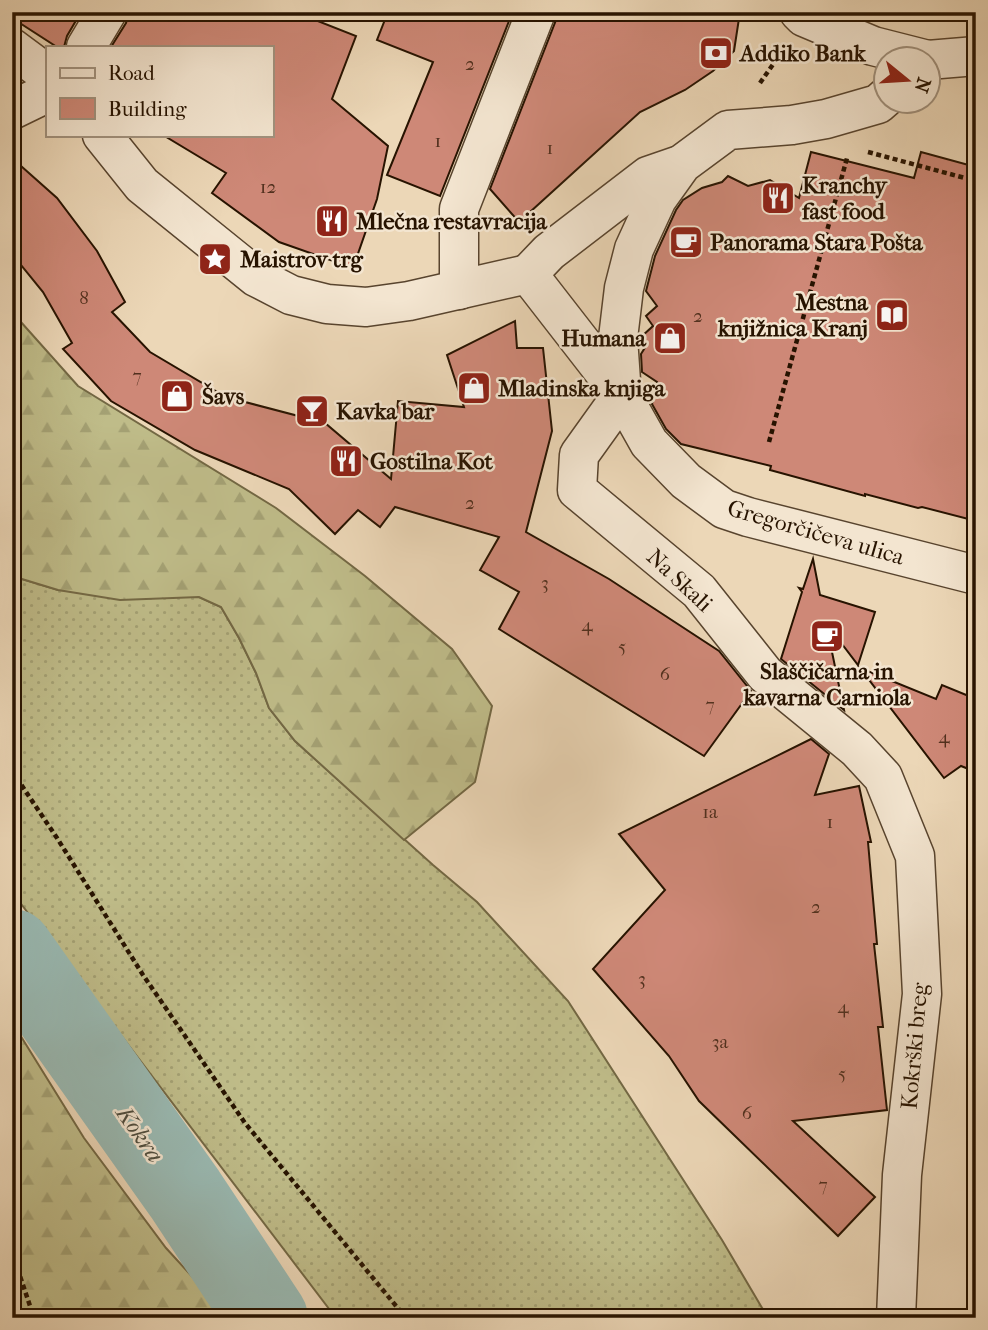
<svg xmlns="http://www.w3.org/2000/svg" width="988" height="1330" font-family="'IM FELL French Canon',serif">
<defs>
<pattern id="grass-dots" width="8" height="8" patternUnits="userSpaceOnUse" patternTransform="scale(1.75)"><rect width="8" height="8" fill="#bfbc89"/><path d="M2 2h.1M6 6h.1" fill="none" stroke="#a4a174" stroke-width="1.8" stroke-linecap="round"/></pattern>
<pattern id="forest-firs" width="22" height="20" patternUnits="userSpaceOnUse" patternTransform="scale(1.75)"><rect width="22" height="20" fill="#bfbc89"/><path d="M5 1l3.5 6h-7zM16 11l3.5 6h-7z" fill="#a4a174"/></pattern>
</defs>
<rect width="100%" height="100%" fill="#ecd7b7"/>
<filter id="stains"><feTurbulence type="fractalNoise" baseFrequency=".00286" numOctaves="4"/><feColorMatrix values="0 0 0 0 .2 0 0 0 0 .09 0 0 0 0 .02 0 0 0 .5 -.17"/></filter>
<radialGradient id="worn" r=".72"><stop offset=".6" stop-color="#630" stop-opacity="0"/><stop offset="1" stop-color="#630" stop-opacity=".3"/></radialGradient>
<path fill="url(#grass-dots)" stroke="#736844" stroke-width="2" d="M12,576L58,590L199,597L221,607L239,638L256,673L269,708L295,741L433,865L477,902L568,1001L722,1240L768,1318H336L12,892Z"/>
<g fill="url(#forest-firs)" stroke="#736844" stroke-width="2">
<path d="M12,312L78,386L276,508L365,576L452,649L492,706L475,782L404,840L295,741L269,708L256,673L239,638L221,607L199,597L120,600L58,590L12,576Z"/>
<path d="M12,1022L84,1138L166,1248L230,1318H12Z"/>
</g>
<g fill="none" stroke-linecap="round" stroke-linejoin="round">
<path stroke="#99b9b2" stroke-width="82" d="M12,950L185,1194L267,1318"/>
</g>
<g fill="#ce8877" stroke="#271300" stroke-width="2">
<path d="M12,12H81L67,36L64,47H57L12,18Z"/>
<path d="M129,12H295L356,36L332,99L388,146L377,199L353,268L279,242L212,193L226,173L163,135H271V47H111L126,23Z"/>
<path d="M388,12H486L509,21L440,196L387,175L433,62L377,40Z"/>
<path d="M557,12H740L734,51L713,71L685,90L640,112L519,222L490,189L556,20Z"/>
<path d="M811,152L914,178L921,152L976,167V521L922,507L918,508L865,494V496L770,470L771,466L681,444L666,429L652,404L657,382L642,372L641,354L646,346L641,337L653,326L646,316L657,306L646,291L655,256L676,210L683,200L702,188L722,182L728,176L748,186L770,180L799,198Z"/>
<path d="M12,158L57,198L97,251L125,302L112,312L150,352L226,397L325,423L391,479L398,401L464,407L447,355L515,321L517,348H543L552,431L526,532L609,579L719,651L751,691L704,756L499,629L519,592L480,570L499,537L395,507L380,527L358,510L335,534L289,489L195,450L111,401L63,349L72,343L43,292L12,254Z"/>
<path d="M813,559L820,595L875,612L858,665L826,623L844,710L781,659L802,592L799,588L803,589Z"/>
<path d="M860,668L936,699L942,685L976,699V772L961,766L944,778Z"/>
<path d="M811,739L829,754L815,795L859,786L871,842H868L877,944H874L883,1027H878L887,1110L793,1121L875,1197L838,1236L699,1101L669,1056L593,969L665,890L619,834Z"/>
</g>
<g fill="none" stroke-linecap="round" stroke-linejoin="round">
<g stroke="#58442e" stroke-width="41">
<g id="street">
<path d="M799,12L804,17L873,46L928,60"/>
<path d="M86,47L107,12"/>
<path d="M12,48L47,74"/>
<path d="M928,60L976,56"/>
<path d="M12,110L47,93"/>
<path d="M102,135L142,185L256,277L291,295L327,304L366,307L409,301L528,274L622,395L649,443L686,481L724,509L748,517L976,575"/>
<path d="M528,274L549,252L648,176L677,166"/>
<path d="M459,290V209L536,12"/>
<path d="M622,395L579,455L577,490L699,591L765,674L857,749L883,777L915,856L922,994L902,1175L896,1318"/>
<path d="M622,395L618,338L624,288L634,249L657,199L682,164L728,130L792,125L826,119L878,104L886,97"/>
</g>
</g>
<g stroke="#271300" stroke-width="4.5" stroke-dasharray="5 3.5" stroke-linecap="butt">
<path d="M760,83L781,53"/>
<path d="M868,152L976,181"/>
<path d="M769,442L847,158"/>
<path d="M12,771L57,838L143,975L245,1123L406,1318"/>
<path d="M12,1262L18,1270L34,1318"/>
</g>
<use href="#street" stroke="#f3e5d0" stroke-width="38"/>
</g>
<defs>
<g id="bank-square" transform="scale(1.75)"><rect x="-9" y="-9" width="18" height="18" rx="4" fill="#8f2418" stroke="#f3e5d0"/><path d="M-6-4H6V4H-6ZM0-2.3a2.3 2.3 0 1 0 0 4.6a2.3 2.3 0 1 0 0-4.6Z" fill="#fff"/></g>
<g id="restaurant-square" transform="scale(1.75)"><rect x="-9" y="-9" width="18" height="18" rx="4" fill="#8f2418" stroke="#f3e5d0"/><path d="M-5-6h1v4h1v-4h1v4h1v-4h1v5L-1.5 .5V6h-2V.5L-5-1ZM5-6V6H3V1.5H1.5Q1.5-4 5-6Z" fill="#fff"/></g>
<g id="cafe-square" transform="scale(1.75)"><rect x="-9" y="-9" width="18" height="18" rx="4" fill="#8f2418" stroke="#f3e5d0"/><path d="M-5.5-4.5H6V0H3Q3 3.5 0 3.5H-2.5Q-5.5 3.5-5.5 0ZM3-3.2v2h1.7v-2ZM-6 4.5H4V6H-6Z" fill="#fff"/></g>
<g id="sight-square" transform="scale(1.75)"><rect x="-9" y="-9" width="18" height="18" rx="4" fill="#8f2418" stroke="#f3e5d0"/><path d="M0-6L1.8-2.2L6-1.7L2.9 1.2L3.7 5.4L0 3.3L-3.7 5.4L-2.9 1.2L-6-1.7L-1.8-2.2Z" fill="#fff"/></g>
<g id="library-square" transform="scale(1.75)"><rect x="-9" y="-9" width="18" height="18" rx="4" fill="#8f2418" stroke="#f3e5d0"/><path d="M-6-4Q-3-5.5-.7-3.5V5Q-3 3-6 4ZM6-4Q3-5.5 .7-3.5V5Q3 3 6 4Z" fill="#fff"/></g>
<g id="shop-square" transform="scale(1.75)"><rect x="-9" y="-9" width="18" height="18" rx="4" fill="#8f2418" stroke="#f3e5d0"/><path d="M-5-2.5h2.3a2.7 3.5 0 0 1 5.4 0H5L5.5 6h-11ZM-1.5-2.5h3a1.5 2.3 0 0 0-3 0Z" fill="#fff"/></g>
<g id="bar-square" transform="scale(1.75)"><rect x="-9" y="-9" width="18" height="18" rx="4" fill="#8f2418" stroke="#f3e5d0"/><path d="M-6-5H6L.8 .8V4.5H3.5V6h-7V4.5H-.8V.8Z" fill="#fff"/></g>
</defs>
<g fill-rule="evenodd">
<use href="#bank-square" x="716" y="53"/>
<use href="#restaurant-square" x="778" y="198"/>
<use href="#restaurant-square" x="332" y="221"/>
<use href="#cafe-square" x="686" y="242"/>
<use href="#sight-square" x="215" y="259"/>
<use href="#library-square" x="892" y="315"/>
<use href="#shop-square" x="670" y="338"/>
<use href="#shop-square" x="474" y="388"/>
<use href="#shop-square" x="177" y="396"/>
<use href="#bar-square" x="312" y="411"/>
<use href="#restaurant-square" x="346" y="461"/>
<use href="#cafe-square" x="827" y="636"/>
</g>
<g text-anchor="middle" stroke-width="5" stroke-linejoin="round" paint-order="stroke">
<g font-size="19" fill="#51301e">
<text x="470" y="70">2</text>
<text x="438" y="147">1</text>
<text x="550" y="154">1</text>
<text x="268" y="193">12</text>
<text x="84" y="304">8</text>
<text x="698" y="322">2</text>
<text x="137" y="382">7</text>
<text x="470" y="509">2</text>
<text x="545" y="589">3</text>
<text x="587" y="631">4</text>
<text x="622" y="653">5</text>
<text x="665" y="680">6</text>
<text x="710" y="711">7</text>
<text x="944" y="743">4</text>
<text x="710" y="818">1a</text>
<text x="830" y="828">1</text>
<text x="816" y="913">2</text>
<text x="642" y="985">3</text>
<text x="843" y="1013">4</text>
<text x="720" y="1048">3a</text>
<text x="842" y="1080">5</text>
<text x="747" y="1119">6</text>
<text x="823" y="1191">7</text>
</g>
<g font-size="23" font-weight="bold" fill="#271300" stroke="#f3e5d0" text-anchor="start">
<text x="740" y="61">Addiko Bank</text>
<text x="802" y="193">Kranchy<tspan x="802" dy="26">fast food</tspan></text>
<text x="356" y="229">Mlečna restavracija</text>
<text x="710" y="250">Panorama Stara Pošta</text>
<text x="240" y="267">Maistrov trg</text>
<text x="868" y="310" text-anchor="end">Mestna<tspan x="868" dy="26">knjižnica Kranj</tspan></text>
<text x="646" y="346" text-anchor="end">Humana</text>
<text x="498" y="396">Mladinska knjiga</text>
<text x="202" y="404">Šavs</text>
<text x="336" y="419">Kavka bar</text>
<text x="370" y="469">Gostilna Kot</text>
<text x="827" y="679" text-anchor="middle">Slaščičarna in<tspan x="827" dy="26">kavarna Carniola</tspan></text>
</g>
<g font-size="23" fill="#271300" stroke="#f3e5d0">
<text transform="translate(816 532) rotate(16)" y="8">Gregorčičeva ulica</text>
<text transform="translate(680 580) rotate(43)" y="8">Na Skali</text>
<text transform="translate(914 1046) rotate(-85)" y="8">Kokrški breg</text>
</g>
<g font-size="24" font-style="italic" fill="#4f4d3e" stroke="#f3e5d0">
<text transform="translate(140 1134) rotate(55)" y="8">Kokra</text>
</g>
</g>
<rect width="988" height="1330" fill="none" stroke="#ecd7b7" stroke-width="42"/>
<rect x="14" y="14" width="960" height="1302" fill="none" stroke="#271300" stroke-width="3.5"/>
<rect x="21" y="21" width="946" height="1288" fill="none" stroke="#271300" stroke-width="2"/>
<rect x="46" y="46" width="228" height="91" fill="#f3e5d0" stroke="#a1917d" stroke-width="2"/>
<rect x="60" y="68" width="35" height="10" fill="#f3e5d0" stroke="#a1917d" stroke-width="2"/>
<text x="108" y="80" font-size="21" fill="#271300">Road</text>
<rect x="60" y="98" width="35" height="21" fill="#ce8877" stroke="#a1917d" stroke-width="2"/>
<text x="108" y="116" font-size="21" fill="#271300">Building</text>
<g transform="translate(907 80) rotate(108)"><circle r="33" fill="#f3e5d0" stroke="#a1917d" stroke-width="2"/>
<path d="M0-5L12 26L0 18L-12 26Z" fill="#8f2418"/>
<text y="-10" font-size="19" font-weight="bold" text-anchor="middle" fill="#271300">N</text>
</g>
<rect width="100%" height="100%" filter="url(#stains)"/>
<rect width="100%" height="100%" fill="url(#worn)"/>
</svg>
